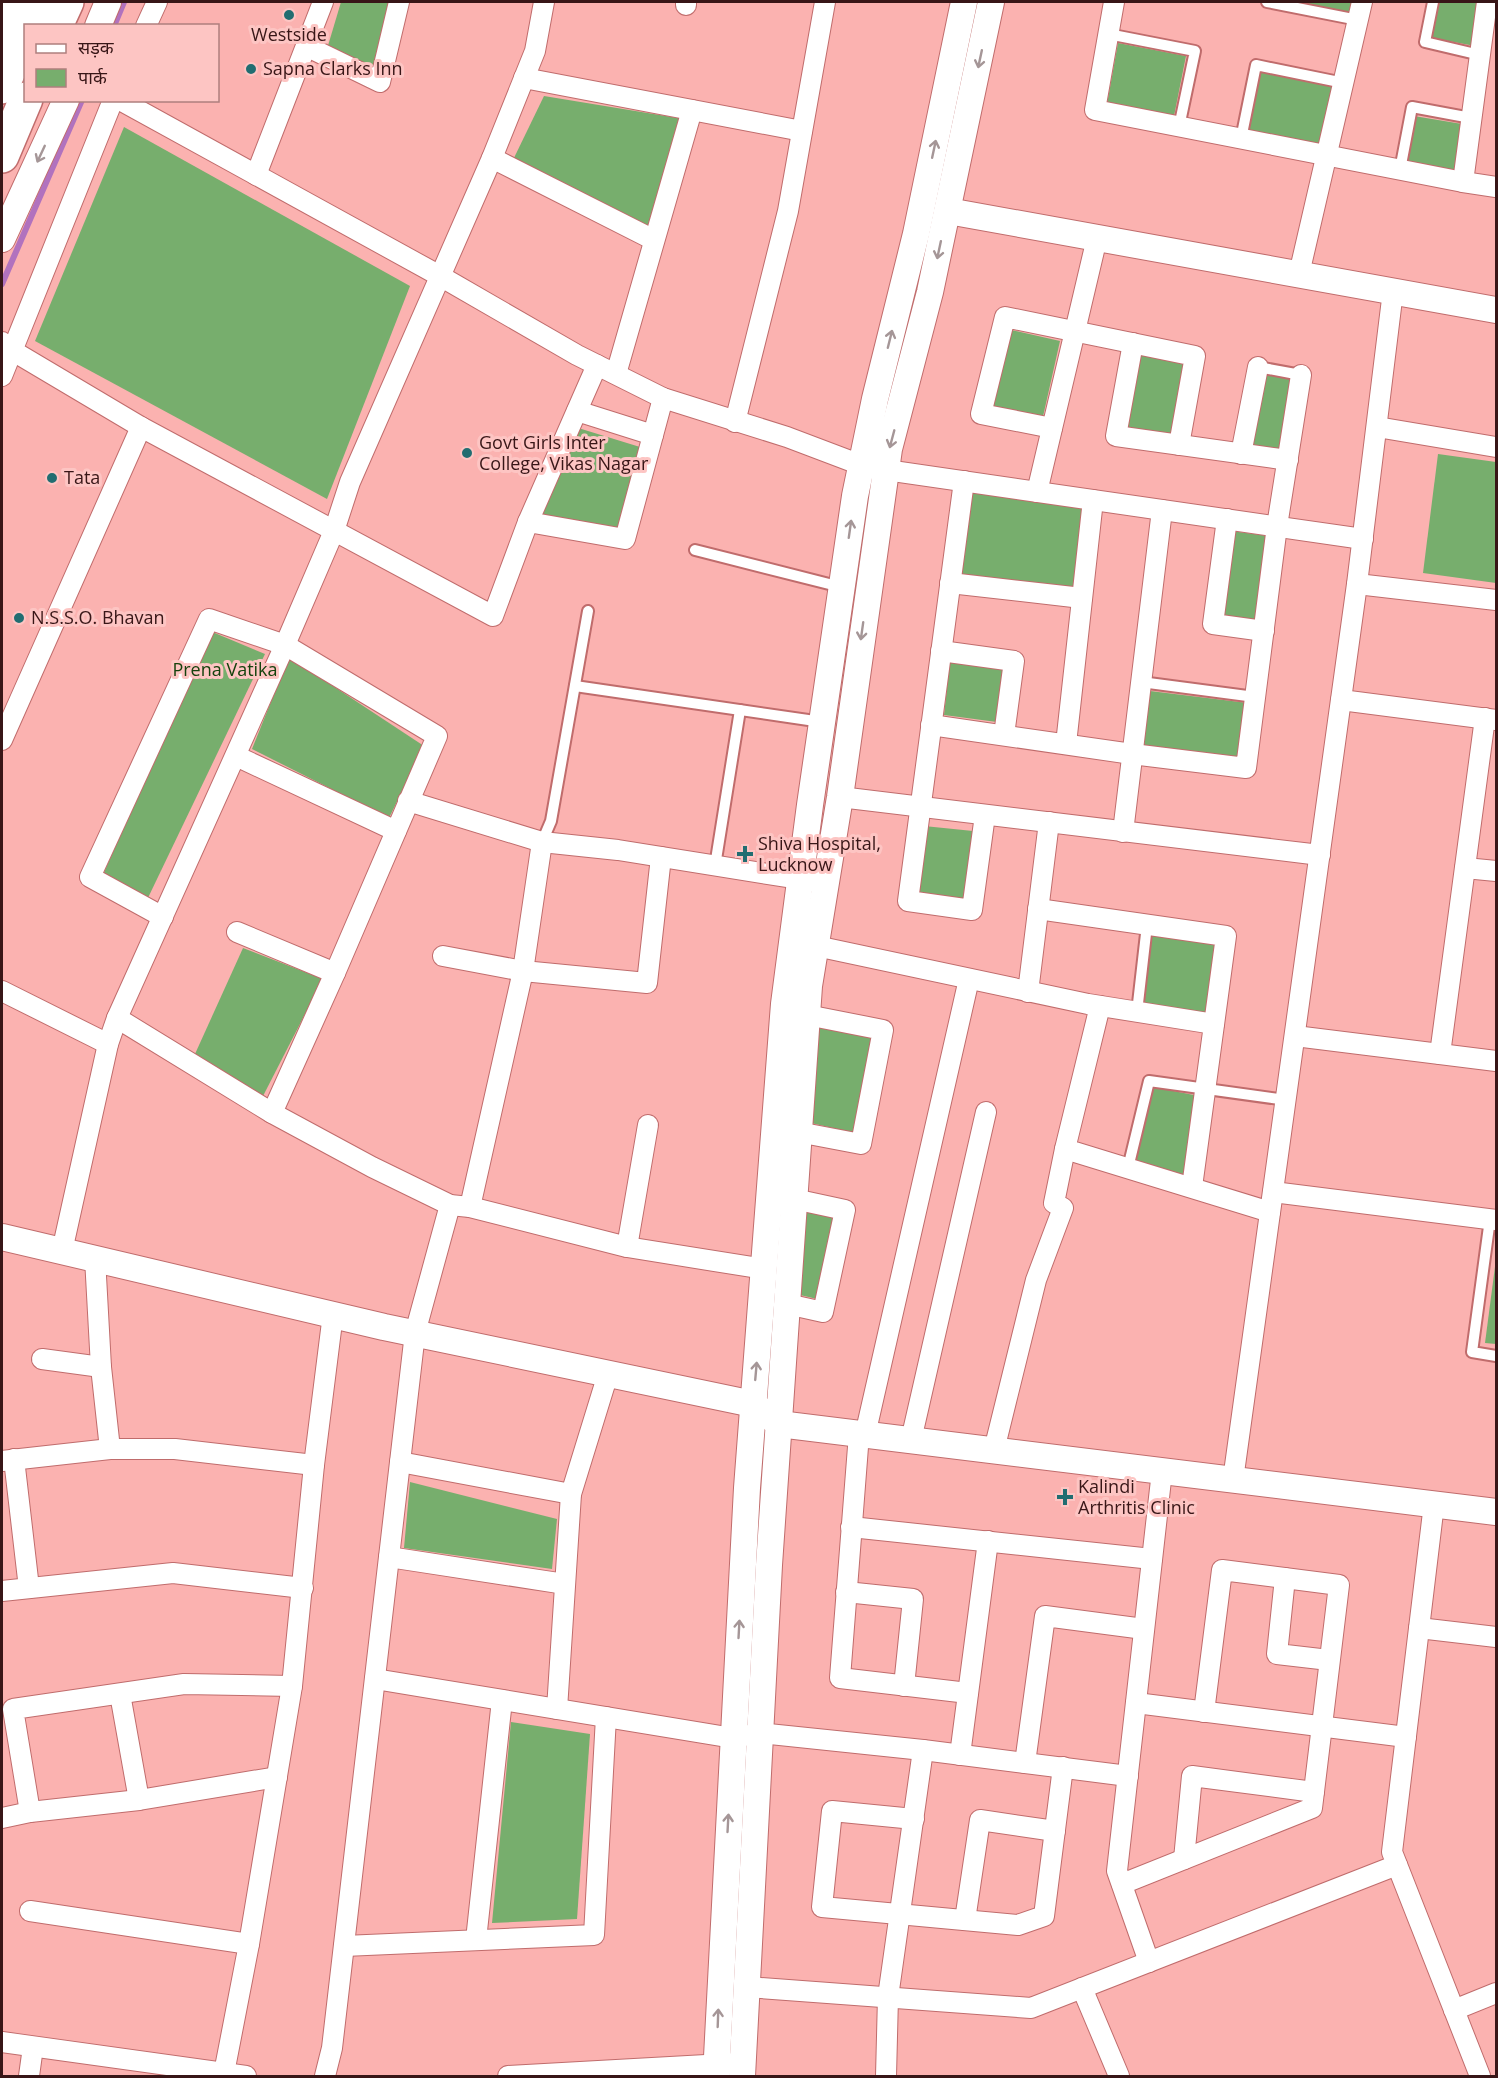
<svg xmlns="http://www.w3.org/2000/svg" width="1498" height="2078" font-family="'Open Sans','Noto Sans Devanagari',sans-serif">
<rect width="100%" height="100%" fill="#fbb2b0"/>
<g fill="#77ae6d">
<path d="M341,2H391L375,72L327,49Z"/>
<path d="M1294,2H1355L1352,14Z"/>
<path d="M1439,2H1484L1475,46L1432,38Z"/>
<path d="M1118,43L1186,56L1174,116L1107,104Z"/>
<path d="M1260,72L1335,87L1323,148L1248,132Z"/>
<path d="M544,96L684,119L646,232L512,162Z"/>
<path d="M1414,116L1462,124L1455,170L1407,162Z"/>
<path d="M124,127L410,286L327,499L35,341Z"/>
<path d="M1007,329L1060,341L1042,421L989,409Z"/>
<path d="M1139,353L1187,361L1175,435L1126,427Z"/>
<path d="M1261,373L1296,379L1284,453L1250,447Z"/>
<path d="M575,427L640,447L616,533L538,519Z"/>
<path d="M1438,454L1496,462V583L1423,573Z"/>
<path d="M970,492L1084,505L1075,589L961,576Z"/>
<path d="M1231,531L1269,536L1259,620L1221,616Z"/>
<path d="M210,631L265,654L146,902L102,877Z"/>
<path d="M289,657L424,746L389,818L252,749Z"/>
<path d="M950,660L1004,667L997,722L944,715Z"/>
<path d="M1150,691L1248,703L1241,757L1144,745Z"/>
<path d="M924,826L973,831L966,900L917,895Z"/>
<path d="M1152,933L1216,942L1207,1014L1143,1006Z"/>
<path d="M243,948L323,979L262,1098L195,1054Z"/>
<path d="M819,1027L874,1035L855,1133L811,1123Z"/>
<path d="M1153,1087L1199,1096L1186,1178L1134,1164Z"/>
<path d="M807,1210L834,1216L817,1299L800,1295Z"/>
<path d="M1496,1259V1344L1485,1343Z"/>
<path d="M410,1482L557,1519L552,1569L404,1548Z"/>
<path d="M511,1722L590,1734L577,1919L492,1923Z"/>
</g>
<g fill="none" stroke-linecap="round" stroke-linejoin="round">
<g stroke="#b172be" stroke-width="6">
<path d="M114,26L124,2"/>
<path d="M2,284L82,100"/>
</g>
<g stroke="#c06c6c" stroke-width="14">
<g id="service">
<path d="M1267,2L1358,20"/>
<path d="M1433,2L1425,42L1480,55"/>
<path d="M1108,34L1195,51L1179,127"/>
<path d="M1241,139L1256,65L1344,83"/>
<path d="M1400,170L1412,107L1471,118"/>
<path d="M1258,367L1301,375"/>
<path d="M695,550L841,587"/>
<path d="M1141,682L1255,697"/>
<path d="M575,686L822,722"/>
<path d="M542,842L551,821L588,611"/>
<path d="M715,866L740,710"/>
<path d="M1137,1012L1147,925"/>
<path d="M1128,1168L1149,1081L1286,1100"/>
<path d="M1490,1219L1472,1352L1496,1356"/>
</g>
</g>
<g stroke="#c06c6c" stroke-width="22">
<g id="minor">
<path d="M1114,2L1095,110L1463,182L1496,187"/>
<path d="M686,5V2"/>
<path d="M146,26L157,2"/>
<path d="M306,46L380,82L399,2"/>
<path d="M524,78L802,131"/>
<path d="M120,100L440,276L577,355L663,398L787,437L861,465L886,470L1363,539"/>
<path d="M492,158L654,240"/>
<path d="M256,175L323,2"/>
<path d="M1463,182L1487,2"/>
<path d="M1299,274L1362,2"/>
<path d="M2,342L13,351L141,427L493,616L528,522L597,365"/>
<path d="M1133,343L1116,436L1288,460"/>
<path d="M616,374L692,110"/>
<path d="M2,376L113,100"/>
<path d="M577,411L653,435"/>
<path d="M735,422L788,211L825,2"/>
<path d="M1377,427L1496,447"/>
<path d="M1052,428L981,414L1005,317L1195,356L1179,445"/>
<path d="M1241,454L1258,367"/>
<path d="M964,481L908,901L972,910L985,815"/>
<path d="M1037,492L1097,238"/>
<path d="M1227,519L1213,624L1264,631"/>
<path d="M528,522L625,539L663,398"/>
<path d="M950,583L1082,598"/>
<path d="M1357,584L1496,600"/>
<path d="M941,651L1014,661L1004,735"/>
<path d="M1341,700L1496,720"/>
<path d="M931,725L1132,754L1246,768L1277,526L1301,375"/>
<path d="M2,740L141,427"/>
<path d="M1066,744L1093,500"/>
<path d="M236,756L396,831"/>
<path d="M840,797L1320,855"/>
<path d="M408,801L542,842L618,850L812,881"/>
<path d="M1123,832L1162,510"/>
<path d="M1465,868L1496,871"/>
<path d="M1038,909L1226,936L1192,1187"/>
<path d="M163,917L90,877L209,619L285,645L437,736L335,973L272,1113"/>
<path d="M237,932L335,973"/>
<path d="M816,946L1088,1004L1214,1024"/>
<path d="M443,956L523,971L647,983L661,857"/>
<path d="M2,991L108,1044"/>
<path d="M1028,992L1049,822"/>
<path d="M1100,1006L1065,1149L1270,1212"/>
<path d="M117,1018L272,1113L372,1167L450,1205L470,1207L627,1247L764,1269"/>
<path d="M1295,1036L1496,1061"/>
<path d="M1440,1054L1485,718"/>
<path d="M798,1132L861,1144L883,1030L807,1015"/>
<path d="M1273,1192L1496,1220"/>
<path d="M470,1207L523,971L542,842"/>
<path d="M627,1247L648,1125"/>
<path d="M62,1251L108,1044L117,1018L285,645L334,531L350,482L492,158L535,51L544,2"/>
<path d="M95,1258L101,1367L110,1449"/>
<path d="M787,1304L823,1312L845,1210L794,1199"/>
<path d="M42,1359L101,1367"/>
<path d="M859,1434L840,1678L968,1693"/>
<path d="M865,1435L969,979"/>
<path d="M911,1440L986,1112"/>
<path d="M994,1450L1036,1280L1063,1208L1054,1203L1065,1149"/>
<path d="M14,1459L29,1588"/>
<path d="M2,1461L110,1449H175L314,1465"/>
<path d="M400,1462L571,1494"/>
<path d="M1233,1480L1357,584L1393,291"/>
<path d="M1434,1504L1392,1852L1480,2076"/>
<path d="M851,1527L1152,1559"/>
<path d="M389,1557L565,1584"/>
<path d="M1285,1578L1277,1654L1329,1660"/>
<path d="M2,1591L173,1573L303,1588"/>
<path d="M846,1592L913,1599L904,1686"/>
<path d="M1419,1628L1496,1637"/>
<path d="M375,1679L733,1738L760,1733L923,1750L1128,1776"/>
<path d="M120,1694L139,1800"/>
<path d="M1136,1703L1406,1737"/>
<path d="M557,1709L571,1494L608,1374"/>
<path d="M960,1755L988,1541"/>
<path d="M1025,1763L1045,1616L1144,1629"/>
<path d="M30,1812L13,1709L184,1684L292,1686"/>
<path d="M2,1818L30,1812L139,1800L277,1777"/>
<path d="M914,1819L832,1811L822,1907L1018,1925L1044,1916L1063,1767"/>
<path d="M1184,1859L1192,1776L1314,1792"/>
<path d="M1122,1884L1312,1808L1339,1585L1222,1570L1204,1712"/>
<path d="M30,1911L249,1944"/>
<path d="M965,1920L980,1820L1055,1831"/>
<path d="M476,1940L502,1700"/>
<path d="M344,1946L594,1935L606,1717"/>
<path d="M1149,1962L1117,1871L1162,1471"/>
<path d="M747,1987L1031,2008L1397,1865"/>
<path d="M1082,1988L1119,2076"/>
<path d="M1454,2010L1496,1993"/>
<path d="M2,2042L246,2076"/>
<path d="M224,2073L249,1944L292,1686L314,1465L333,1314"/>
<path d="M29,2076L33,2047"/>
<path d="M325,2076L332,2048L415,1333L450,1205"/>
<path d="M508,2076L742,2063"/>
<path d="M886,2076L888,1997L923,1750"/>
</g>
</g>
<g stroke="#c06c6c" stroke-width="28">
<g id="tertiary">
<path d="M98,26L108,2"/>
<path d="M2,38L16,2"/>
<path d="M948,211L1496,310"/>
<path d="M2,239L66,100"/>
<path d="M2,1237L384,1327L753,1404L779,1424L1496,1512"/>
<path d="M716,2076L747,1488L784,1004L810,805L855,496L875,399L916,234L964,2"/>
<path d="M742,2076L769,1565L809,986L840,797L889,449L930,292L991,2"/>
</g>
</g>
<g stroke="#c06c6c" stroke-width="36">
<g id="trunk">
<path d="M28,26L38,2"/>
<path d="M56,26L67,2"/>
<path d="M2,87L26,32"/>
<path d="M2,156L26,99"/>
</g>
</g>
<use href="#service" stroke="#fff" stroke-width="10"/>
<use href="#minor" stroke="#fff" stroke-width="20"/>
<use href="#tertiary" stroke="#fff" stroke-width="26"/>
<use href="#trunk" stroke="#fff" stroke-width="33"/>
</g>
<defs><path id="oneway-shaft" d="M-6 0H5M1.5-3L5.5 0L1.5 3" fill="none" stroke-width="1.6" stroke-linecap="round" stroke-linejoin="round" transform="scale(1.5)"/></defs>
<g stroke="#a59697">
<use href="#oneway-shaft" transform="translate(980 59) rotate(102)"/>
<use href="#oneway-shaft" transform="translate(934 149) rotate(-78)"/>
<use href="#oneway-shaft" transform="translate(41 154) rotate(115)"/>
<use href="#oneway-shaft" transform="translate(939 250) rotate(102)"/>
<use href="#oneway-shaft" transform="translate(890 339) rotate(-76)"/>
<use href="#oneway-shaft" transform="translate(892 439) rotate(105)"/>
<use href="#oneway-shaft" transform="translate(850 529) rotate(-82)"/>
<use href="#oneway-shaft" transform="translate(862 631) rotate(98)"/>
<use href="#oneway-shaft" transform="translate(756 1371) rotate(-85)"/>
<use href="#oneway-shaft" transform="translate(739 1629) rotate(-87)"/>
<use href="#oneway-shaft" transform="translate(728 1823) rotate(-87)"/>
<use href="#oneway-shaft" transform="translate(718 2018) rotate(-88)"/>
</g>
<g fill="#216d71" stroke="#fdc5c3" stroke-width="2">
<circle cx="289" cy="15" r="6"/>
<circle cx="251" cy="69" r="6"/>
<circle cx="467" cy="453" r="6"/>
<circle cx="52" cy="478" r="6"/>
<circle cx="19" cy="618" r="6"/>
<path d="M742 845h6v6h6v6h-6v6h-6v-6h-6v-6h6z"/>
<path d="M1062 1488h6v6h6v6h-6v6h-6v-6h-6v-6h6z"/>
</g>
<g text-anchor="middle" stroke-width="6" stroke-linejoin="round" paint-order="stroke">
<g font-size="18" fill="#381617" stroke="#fdc5c3" text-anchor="start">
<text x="289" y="41" text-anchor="middle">Westside</text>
<text x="263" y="75">Sapna Clarks Inn</text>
<text x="479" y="449">Govt Girls Inter<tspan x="479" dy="21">College, Vikas Nagar</tspan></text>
<text x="64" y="484">Tata</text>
<text x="31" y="624">N.S.S.O. Bhavan</text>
<text x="758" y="850">Shiva Hospital,<tspan x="758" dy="21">Lucknow</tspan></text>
<text x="1078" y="1493">Kalindi<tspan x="1078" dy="21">Arthritis Clinic</tspan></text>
</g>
<g font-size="18" fill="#15420d" stroke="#fdc5c3">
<text x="225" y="676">Prena Vatika</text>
</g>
</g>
<rect width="1498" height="2078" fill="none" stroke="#381617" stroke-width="6"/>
<rect x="24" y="24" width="195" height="78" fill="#fdc5c3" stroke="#ae7f7e" stroke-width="1.5"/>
<rect x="36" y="44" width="30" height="9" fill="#ffffff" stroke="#ae7f7e" stroke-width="1.5"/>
<text x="78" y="54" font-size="18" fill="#381617">सड़क</text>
<rect x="36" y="69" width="30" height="18" fill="#77ae6d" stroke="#ae7f7e" stroke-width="1.5"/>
<text x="78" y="84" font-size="18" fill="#381617">पार्क</text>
</svg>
